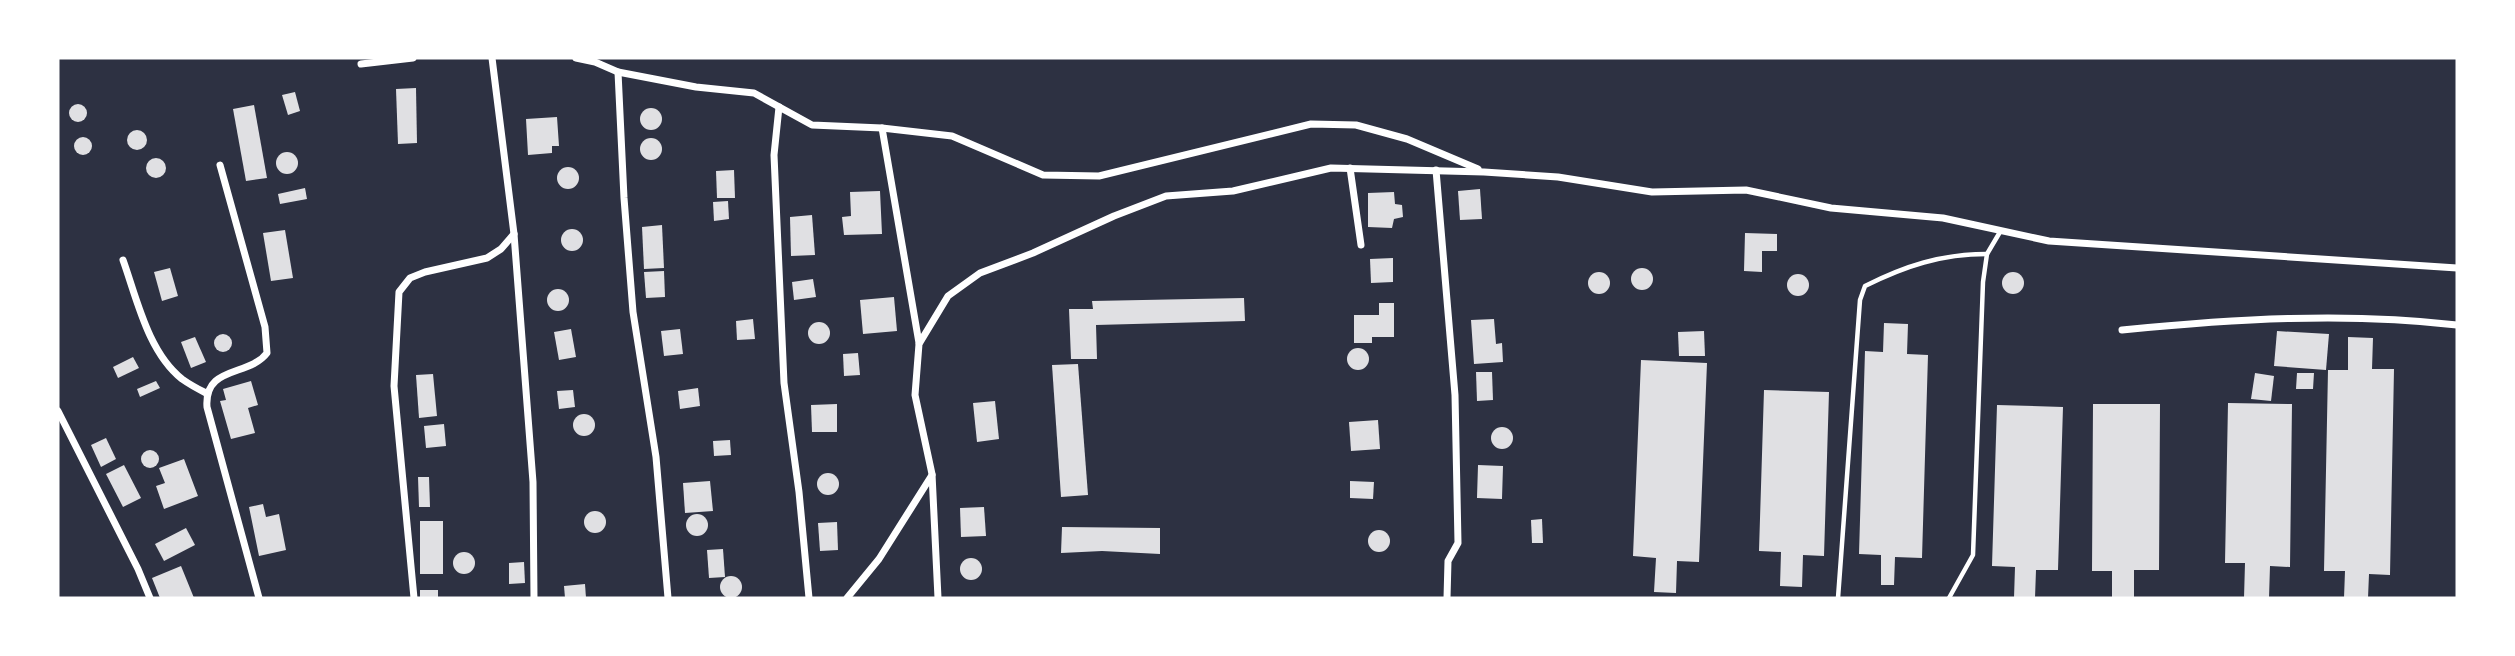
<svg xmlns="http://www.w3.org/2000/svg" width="2515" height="656" font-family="'Golos Text',sans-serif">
<rect width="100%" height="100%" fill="#2d3142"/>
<g fill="#e0e0e3">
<path d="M416,88L417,143L398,144L396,89Z"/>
<path d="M295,92L300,111L288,115L282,95Z"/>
<circle cx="78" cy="113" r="9"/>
<path d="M254,105L267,178L246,181L233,109Z"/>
<circle cx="651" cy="119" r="11"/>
<path d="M557,117L559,146H552V153L528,155L526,119Z"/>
<circle cx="137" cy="140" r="10"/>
<circle cx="83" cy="146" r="9"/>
<circle cx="651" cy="149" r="11"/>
<circle cx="287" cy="163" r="11"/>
<circle cx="156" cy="168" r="10"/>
<circle cx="568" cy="178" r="11"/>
<path d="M734,170L735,198H717L716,171Z"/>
<path d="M305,188L307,199L280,204L278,194Z"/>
<path d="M1480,189L1482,219L1460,220L1458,191Z"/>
<path d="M880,191L882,234L844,235L842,217L851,216L850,192Z"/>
<path d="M1394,192L1395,204L1402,205L1403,217L1394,219L1392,228L1368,227V193Z"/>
<path d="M728,201L729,219L714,221L713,202Z"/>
<path d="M812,215L815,255L791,256L790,217Z"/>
<path d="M662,225L664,268L644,269L642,227Z"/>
<circle cx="572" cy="240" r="11"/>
<path d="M285,230L293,278L271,281L263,233Z"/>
<path d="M1745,233L1777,234V251H1762V272L1744,271Z"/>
<path d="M1393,258V282L1371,283L1370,259Z"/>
<circle cx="1642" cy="279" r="11"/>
<path d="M170,268L178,296L162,301L154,272Z"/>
<path d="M664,271L665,297L646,298L644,272Z"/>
<circle cx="1599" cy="283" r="11"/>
<circle cx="2013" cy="283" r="11"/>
<circle cx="1798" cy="285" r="11"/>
<path d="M813,279L816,297L794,300L792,282Z"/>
<circle cx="558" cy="300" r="11"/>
<path d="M894,297L897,331L863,334L860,300Z"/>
<path d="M1244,298L1245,321L1096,325L1097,359H1071L1069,309H1093L1092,301Z"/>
<path d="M1379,303H1394V337H1372V343H1354V315H1379Z"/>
<path d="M753,319L755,339L737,340L736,321Z"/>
<path d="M1494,319L1496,344L1502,343L1503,362L1474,364L1471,320Z"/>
<circle cx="819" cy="333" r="11"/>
<path d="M1884,323L1908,324L1907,354L1928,355L1922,558L1895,557L1894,585H1881V555L1859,554L1865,351L1883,352Z"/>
<path d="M571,329L576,357L559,360L554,332Z"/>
<path d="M680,329L683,354L664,356L661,331Z"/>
<path d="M1704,331L1705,356H1679L1678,332Z"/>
<path d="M2277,331L2329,334L2326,370L2274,366Z"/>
<circle cx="223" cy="343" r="9"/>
<path d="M195,337L206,362L191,368L181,342Z"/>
<path d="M2348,337L2373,338L2372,369H2394L2390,575L2369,574L2368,598H2344L2345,571H2324L2328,370H2348Z"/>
<circle cx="1358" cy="359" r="11"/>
<path d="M858,353L860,375L844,376L843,354Z"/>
<path d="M133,357L139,368L118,378L113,367Z"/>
<path d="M1641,360L1707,363L1699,562L1677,561L1676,593L1654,592L1656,558L1633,556Z"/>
<path d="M1078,364L1088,495L1061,497L1052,365Z"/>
<path d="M1476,372H1492L1493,400L1477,401Z"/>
<path d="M2255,373L2274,376L2271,401L2251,399Z"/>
<path d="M2297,373H2314L2313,389H2296Z"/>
<path d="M433,374L437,416L419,418L416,375Z"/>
<path d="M156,381L160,388L140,397L137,389Z"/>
<path d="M251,381L258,405L248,408L255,433L231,439L220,401L226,400L223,389Z"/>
<path d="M698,388L700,406L680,409L678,391Z"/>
<path d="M573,390L575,407L559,409L557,391Z"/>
<path d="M1764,390L1829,392L1824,556L1803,555L1802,587L1780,586L1781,552L1759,551Z"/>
<path d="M995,401L999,439L977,442L973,403Z"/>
<path d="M2228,403L2292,404L2290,567L2270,566L2269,598H2244L2245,563H2225Z"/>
<path d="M837,404V432H812L811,405Z"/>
<path d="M2093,404H2160L2159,570H2134V598H2112V571H2092Z"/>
<path d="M1997,405L2063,407L2058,570H2036L2035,598H2014L2015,567L1992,566Z"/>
<circle cx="584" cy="425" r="11"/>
<path d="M1378,420L1380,449L1351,451L1349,422Z"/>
<path d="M444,424L446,446L426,448L424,426Z"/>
<circle cx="1502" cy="438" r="11"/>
<path d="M106,438L116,459L101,467L91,445Z"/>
<path d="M730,440L731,455L714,456L713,441Z"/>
<circle cx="150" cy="459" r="9"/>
<path d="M184,459L198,496L164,509L156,486L165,483L159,468Z"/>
<path d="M124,465L141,498L123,507L106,474Z"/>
<path d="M1478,465L1503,466L1502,499L1477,498Z"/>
<circle cx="828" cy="484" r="11"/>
<path d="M418,477H429L430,507H419Z"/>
<path d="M710,481L713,511L685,513L683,483Z"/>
<path d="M1350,481L1374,482L1373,499L1350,498Z"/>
<path d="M263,504L266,517L279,514L286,550L259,556L249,507Z"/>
<path d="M984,507L986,536L961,537L960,508Z"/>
<circle cx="595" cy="522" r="11"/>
<circle cx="697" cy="525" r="11"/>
<path d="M1542,519L1543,543H1532L1531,520Z"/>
<rect x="420" y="521" width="23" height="53"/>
<path d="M837,522L838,550L820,551L818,523Z"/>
<path d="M1062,527L1160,528V554L1102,551L1061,553Z"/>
<path d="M186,528L195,545L164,561L155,544Z"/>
<circle cx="1379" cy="541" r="11"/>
<path d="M723,549L725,577L709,578L707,550Z"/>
<circle cx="464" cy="563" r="11"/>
<circle cx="971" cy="569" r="11"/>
<path d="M524,562L525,583L509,584V563Z"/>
<path d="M181,566L194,598H160L152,578Z"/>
<circle cx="731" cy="587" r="11"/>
<path d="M585,584L586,598H565L564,586Z"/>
<rect x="420" y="590" width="18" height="8"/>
</g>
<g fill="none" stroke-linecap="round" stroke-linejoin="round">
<g stroke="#fff" stroke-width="4.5">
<path d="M1838,598L1860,300L1865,286C1905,266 1941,254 1987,254"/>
<path d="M1949,598L1973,555L1983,282L1987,254L2000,232"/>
</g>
<g stroke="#fff" stroke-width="7">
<path d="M492,58L514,234L533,482L534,598"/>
<path d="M576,58L595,62L618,72L696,87L754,93L812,125L882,128L952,136L1043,175L1099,176L1311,124L1356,125L1407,139L1478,169"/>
<path d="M361,64L413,58"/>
<path d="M618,72L624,198L633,312L656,457L668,598"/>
<path d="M779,107L774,155L784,383L799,492L809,598"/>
<path d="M882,128L919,343"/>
<path d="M220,165L265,327L267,353C249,377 204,365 207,407L259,598"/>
<path d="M1350,168L1361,245"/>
<path d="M1436,170L1455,395L1458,543L1448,561L1447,598"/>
<path d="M123,260C137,299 148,352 182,379C189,384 198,389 206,393"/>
<path d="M2122,330C2233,319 2346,312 2457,325"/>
<path d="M58,411L138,569L150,598"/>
<path d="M414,598L394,386L399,292L410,278L425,272L487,258L501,249L514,234"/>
<path d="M847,598L879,559L932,475"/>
<path d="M938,598L932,474L915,395L919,344L948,296L980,273L1033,253L1114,216L1166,196L1233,191L1331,168L1484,172L1558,177L1652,192L1746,190L1831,208L1943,218L2049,241L2457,268"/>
</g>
</g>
<rect width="2515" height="656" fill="none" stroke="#ffffff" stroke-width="119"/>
</svg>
